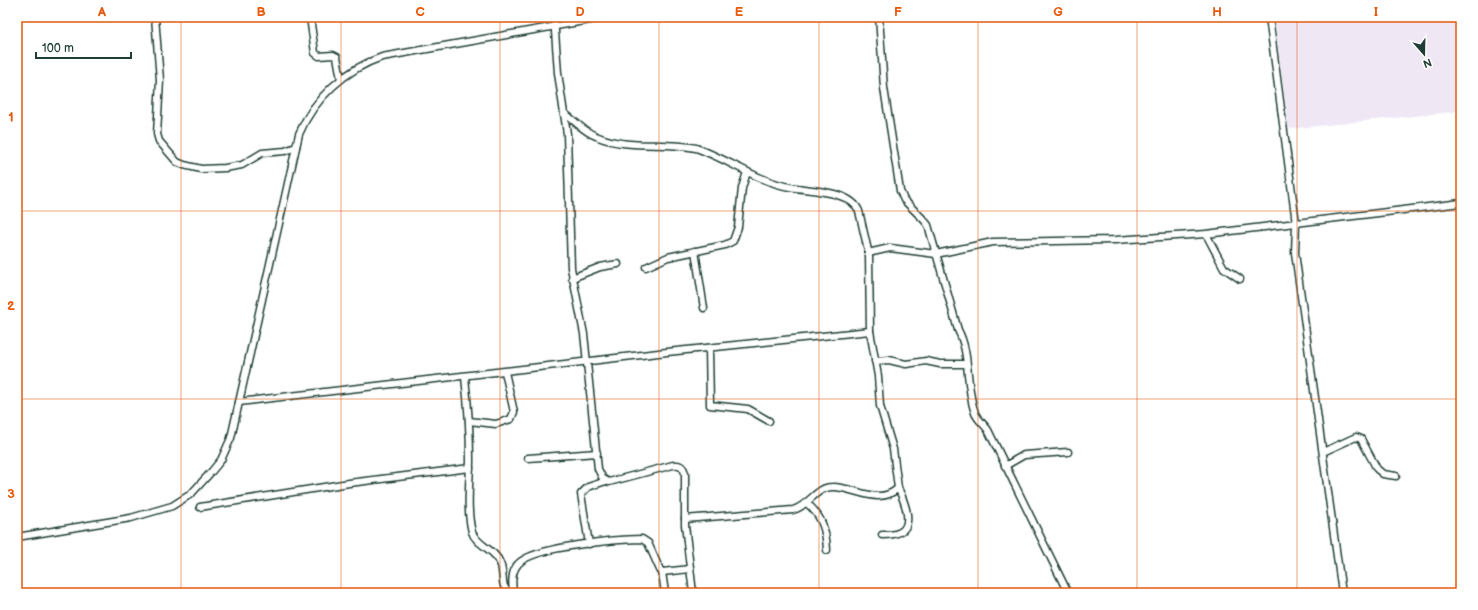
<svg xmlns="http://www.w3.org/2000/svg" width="1478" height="610" font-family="'Balsamiq Sans',sans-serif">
<rect width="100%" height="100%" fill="#fff"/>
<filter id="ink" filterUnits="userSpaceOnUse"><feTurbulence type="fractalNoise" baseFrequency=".025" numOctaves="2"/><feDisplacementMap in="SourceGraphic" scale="8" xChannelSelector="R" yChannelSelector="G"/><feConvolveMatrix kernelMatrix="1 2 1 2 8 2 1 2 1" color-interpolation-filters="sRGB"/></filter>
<g filter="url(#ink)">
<path fill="#f0e7f5" d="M1274,17H1461V111L1289,129Z"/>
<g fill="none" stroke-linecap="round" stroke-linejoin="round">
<g stroke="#1f3d34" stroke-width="9">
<g id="minor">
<path d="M155,17L160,80L157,134L159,141L177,162L184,165L201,169L225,168L242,165L262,153L285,151L296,147"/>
<path d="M310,17L315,53L319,56L333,55L337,57L341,79"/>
<path d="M554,17L558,73L567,134L571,268L584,334L598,469L603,479L609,482L673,465C680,464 683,466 685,473V525L693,593"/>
<path d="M879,17L884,88L900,191L904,200L924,220L928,225L958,330C971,354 965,386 975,413C977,419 984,424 988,430L1068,593"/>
<path d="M1269,17L1296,223L1295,253L1342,593"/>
<path d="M564,113C574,120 584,132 596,136C627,150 663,141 696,148C728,159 756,181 790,187C810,191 850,190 859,211L869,255L870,331L878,376L880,406L893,449L898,488C879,507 853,486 832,487C816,487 809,506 793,510L685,519"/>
<path d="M1206,234L1224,268L1240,279"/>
<path d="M695,251L704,308"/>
<path d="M868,253L890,248L936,254L993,242L1115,240L1206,234L1461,203"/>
<path d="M646,267L668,257L725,245L733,241L738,227L742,188L747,172"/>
<path d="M572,278L600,267L618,264"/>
<path d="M709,348L710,405L748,409L769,421"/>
<path d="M875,361L889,360L906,364L926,361L940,364H965"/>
<path d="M465,377C468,404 470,431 470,459C470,482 466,509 472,532C476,545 495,549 500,563C505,573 499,587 510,593"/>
<path d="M239,402L667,352L870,331"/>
<path d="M469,421L496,424L511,419L514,412L505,372"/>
<path d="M1323,452L1356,437L1361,439L1377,469L1383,474L1396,476"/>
<path d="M528,458L597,453"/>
<path d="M1005,466L1024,455L1068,452"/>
<path d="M807,503C822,517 826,529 827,550"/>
<path d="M200,507L349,483L470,468"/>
<path d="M882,535C887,535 895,535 900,532C915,525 903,498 898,488"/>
<path d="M17,537L131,518L172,506L191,494L212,471L221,460L231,438L299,134C314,98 346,69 382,57L607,17"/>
<path d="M589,544L581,494L588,487L606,481"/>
<path d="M662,572L665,593"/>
<path d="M513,593C512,583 511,572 518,564C532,547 618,539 642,539L648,543L660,570L662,572L690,569"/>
</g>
</g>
<use href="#minor" stroke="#fff" stroke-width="6"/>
</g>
</g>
<path fill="none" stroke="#e8590c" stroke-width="1" stroke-opacity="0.55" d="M181,17V593M341,17V593M500,17V593M659,17V593M819,17V593M978,17V593M1137,17V593M1297,17V593M17,211H1461M17,399H1461"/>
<rect width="1478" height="610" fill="none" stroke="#fff" stroke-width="44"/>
<g transform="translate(1424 54) rotate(160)" stroke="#ffffff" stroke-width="3" paint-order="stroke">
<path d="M0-3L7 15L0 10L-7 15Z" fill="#1f3d34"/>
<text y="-6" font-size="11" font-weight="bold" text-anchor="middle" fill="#1f3d34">N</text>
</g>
<path d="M36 52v6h95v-6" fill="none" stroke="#1f3d34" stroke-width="2"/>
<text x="42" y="52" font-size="12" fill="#1f3d34" stroke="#ffffff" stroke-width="3" paint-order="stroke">100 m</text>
<rect x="22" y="22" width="1434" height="566" fill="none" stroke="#e8590c" stroke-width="1.5"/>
<g font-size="13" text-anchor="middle" font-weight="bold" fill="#e8590c">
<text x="102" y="16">A</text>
<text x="261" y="16">B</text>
<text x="420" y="16">C</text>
<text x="580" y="16">D</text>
<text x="739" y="16">E</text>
<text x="898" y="16">F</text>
<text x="1058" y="16">G</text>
<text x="1217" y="16">H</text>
<text x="1376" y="16">I</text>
<text x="11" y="121">1</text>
<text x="11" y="310">2</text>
<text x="11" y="498">3</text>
</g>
</svg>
